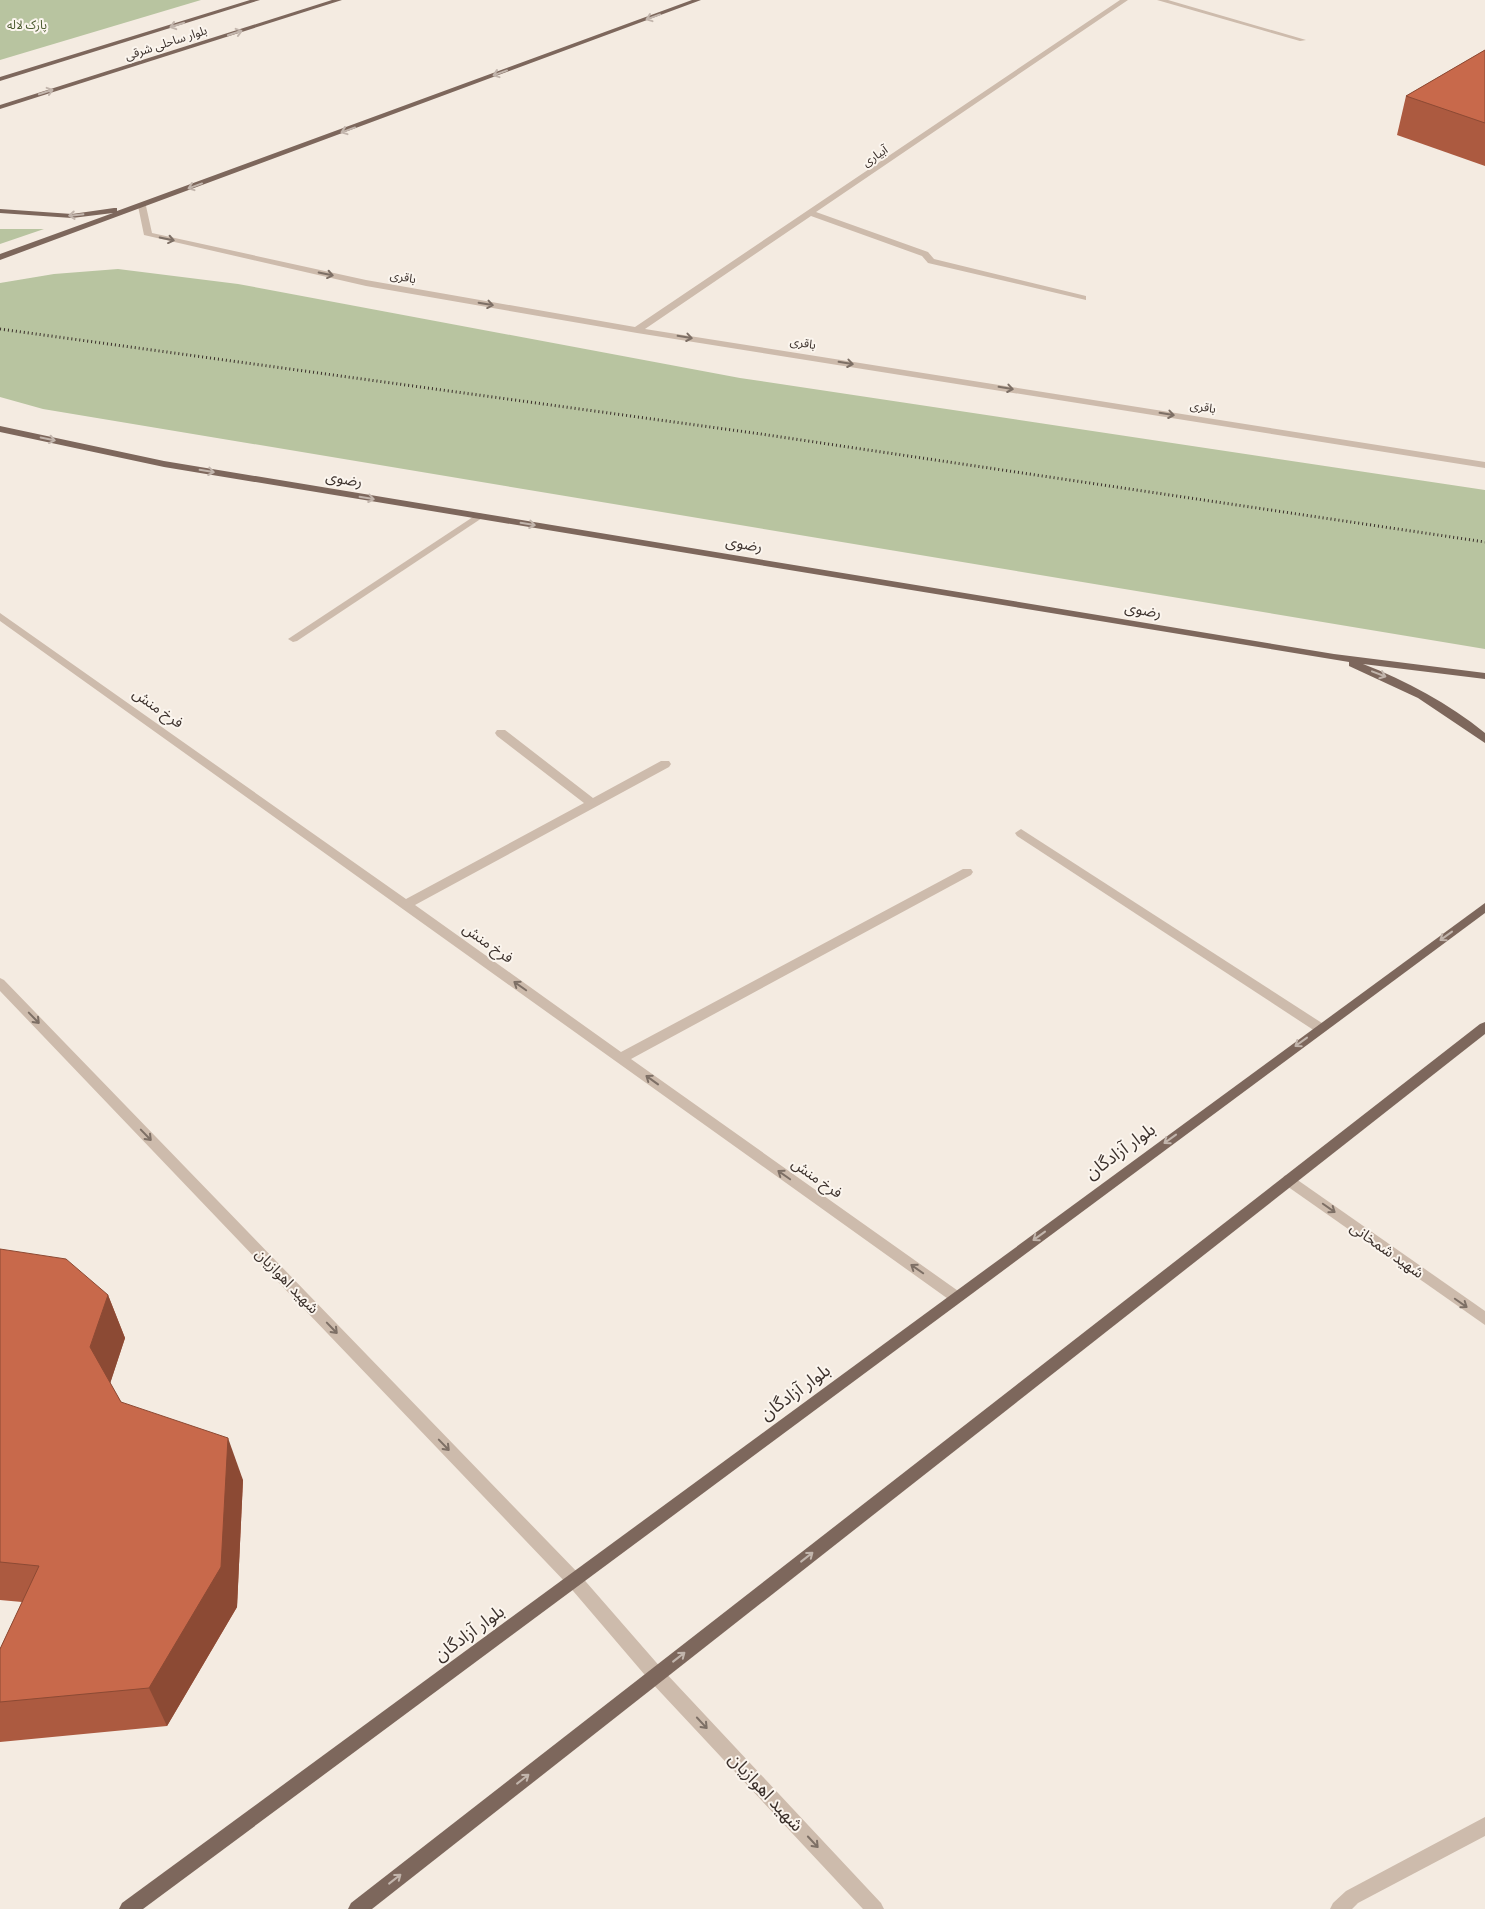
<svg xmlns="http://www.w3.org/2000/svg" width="1485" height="1909" font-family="Signika,'Noto Sans Arabic',sans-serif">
<rect width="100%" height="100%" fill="#f4ebe1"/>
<g fill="#b8c4a0">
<path d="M0,0H201L0,60Z"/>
<path d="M0,229H44L0,244Z"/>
<path d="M118,269L238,284L740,378L1485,490V649L43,409L0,397V283L54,274Z"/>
</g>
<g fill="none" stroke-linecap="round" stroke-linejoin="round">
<g fill="#cdbbac" fill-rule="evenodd">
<path d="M1120,0H1128L816,212L928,252L934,259L1086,296V300L928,263L922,256L811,216L645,329L1485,462V468L637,333L366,286L144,235L138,206L142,204L146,206L152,233L366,280L635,327Z"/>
<path d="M1157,0H1168L1306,40L1300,41Z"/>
<path d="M479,513L482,514V518L297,641L293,642L288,639Z"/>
<path d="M0,613L406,899L584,803L497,736L495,733L497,730H505L593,798L661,761H669L671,764L669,767L415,905L621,1052L963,869H971L973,872L971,875L631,1059L961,1293L963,1297L961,1301L956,1303L951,1301L0,621Z"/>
<path d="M1021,829L1325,1025L1326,1028L1325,1031H1315L1017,836L1015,833Z"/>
<path d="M0,978L4,980L580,1575L662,1669L881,1903L884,1909H863L650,1681L568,1585L0,991Z"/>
<path d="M1289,1174L1485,1311V1325L1284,1184L1282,1180L1284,1176Z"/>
<path d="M1485,1817V1836L1358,1903L1352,1909H1330L1333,1903L1346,1891Z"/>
</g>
<g fill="#7d675c" fill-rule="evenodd">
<path d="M250,0H260L0,81V77Z"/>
<path d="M332,0H342L0,109V105Z"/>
<path d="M692,0H701L0,260V254L113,213L72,218L0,213V209L72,214L114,208H117V211Z"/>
<path d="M0,426L164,461L1334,654L1485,673V679L1363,664C1407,681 1448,703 1485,733V743L1418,698L1349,666V662L164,467L0,432Z"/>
<path d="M1485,903V913L143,1909H119L122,1903Z"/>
<path d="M1485,1022V1034L372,1909H348L351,1903L1480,1024Z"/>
</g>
<path stroke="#3b302b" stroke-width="3" stroke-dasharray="1 3" stroke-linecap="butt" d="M0,329L761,434L1485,542"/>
</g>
<g fill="#ac5a40">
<path d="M1485,50V166L1397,135L1406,96Z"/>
<path d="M0,1249L108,1295L125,1338L110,1383L121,1402L243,1480L237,1607L167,1726L0,1742V1649L22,1602L0,1600Z"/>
</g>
<g fill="#8c4a34">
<path d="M108,1295L125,1338L108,1390L90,1347Z"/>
<path d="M228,1438L243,1480L237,1607L167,1726L149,1688Z"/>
</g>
<g fill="#c8694b" stroke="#8c4a34">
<path d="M1485,50V123L1406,96Z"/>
<path d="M0,1249L66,1259L108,1295L90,1347L121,1402L228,1438L221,1567L149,1688L0,1702V1649L39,1566L0,1562Z"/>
</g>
<defs><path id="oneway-shaft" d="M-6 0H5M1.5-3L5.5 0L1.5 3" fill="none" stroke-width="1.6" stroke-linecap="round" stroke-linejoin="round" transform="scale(1.25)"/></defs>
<g stroke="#c2b5ac">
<use href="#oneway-shaft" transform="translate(653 17) rotate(160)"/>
<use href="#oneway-shaft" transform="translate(177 25) rotate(163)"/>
<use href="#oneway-shaft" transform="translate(235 33) rotate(-18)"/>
<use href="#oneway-shaft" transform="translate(500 73) rotate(160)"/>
<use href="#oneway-shaft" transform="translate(46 92) rotate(-18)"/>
<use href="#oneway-shaft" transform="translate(348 130) rotate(160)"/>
<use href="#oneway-shaft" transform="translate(195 186) rotate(160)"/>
<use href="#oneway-shaft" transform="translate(76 215) rotate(174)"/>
<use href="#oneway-shaft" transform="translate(48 439) rotate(12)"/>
<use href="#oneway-shaft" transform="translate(207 471) rotate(9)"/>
<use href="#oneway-shaft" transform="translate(367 498) rotate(9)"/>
<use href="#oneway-shaft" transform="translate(528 524) rotate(9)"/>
<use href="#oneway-shaft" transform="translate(1379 674) rotate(21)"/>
<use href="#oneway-shaft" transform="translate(1446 936) rotate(144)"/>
<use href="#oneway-shaft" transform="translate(1301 1042) rotate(144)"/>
<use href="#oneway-shaft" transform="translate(1170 1139) rotate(144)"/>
<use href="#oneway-shaft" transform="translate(1039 1236) rotate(144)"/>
<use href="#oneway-shaft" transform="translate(807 1557) rotate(-38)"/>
<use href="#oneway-shaft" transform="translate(679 1657) rotate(-38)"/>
<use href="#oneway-shaft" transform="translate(523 1779) rotate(-38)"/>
<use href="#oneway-shaft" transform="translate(395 1879) rotate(-38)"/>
</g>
<g stroke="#7d6f65">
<use href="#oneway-shaft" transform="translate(167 239) rotate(12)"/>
<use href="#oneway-shaft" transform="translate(326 274) rotate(12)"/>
<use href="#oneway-shaft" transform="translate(486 304) rotate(10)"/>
<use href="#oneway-shaft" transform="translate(685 337) rotate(9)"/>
<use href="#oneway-shaft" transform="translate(846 363) rotate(9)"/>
<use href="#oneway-shaft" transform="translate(1006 388) rotate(9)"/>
<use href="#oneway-shaft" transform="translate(1167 414) rotate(9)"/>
<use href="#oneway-shaft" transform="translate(520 986) rotate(-145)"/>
<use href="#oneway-shaft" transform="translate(34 1018) rotate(46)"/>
<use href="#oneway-shaft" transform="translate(652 1080) rotate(-144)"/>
<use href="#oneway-shaft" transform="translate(146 1135) rotate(46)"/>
<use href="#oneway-shaft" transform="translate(784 1175) rotate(-145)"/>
<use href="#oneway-shaft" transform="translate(1329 1208) rotate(35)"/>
<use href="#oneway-shaft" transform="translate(917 1269) rotate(-145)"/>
<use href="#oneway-shaft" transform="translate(1461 1303) rotate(35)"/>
<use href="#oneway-shaft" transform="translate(332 1328) rotate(46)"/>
<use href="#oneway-shaft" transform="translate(444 1445) rotate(46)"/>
<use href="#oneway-shaft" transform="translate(702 1723) rotate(47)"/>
<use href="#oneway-shaft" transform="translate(813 1842) rotate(47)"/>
</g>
<g text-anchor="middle" stroke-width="4" stroke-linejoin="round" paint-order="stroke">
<g font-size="12" fill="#4a5a2e" stroke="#fbf5ee">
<text x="27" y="29">پارک لاله</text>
</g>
<g font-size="12" fill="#3b302b" stroke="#fbf5ee">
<text transform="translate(166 43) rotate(-18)" y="4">بلوار ساحلی شرقی</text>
<text transform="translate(875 156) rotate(-34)" y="4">آبیاری</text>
<text transform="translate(403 277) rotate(10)" y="4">باقری</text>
<text transform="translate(803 343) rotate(9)" y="4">باقری</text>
<text transform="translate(1203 407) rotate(9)" y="4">باقری</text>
</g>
<g font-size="15" fill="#3b302b" stroke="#fbf5ee">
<text transform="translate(344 479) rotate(9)" y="5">رضوی</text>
<text transform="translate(744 544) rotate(9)" y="5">رضوی</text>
<text transform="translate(1143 610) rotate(9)" y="5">رضوی</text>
<text transform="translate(158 708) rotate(35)" y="5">فرخ منش</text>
<text transform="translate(488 943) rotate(35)" y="5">فرخ منش</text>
<text transform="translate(817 1178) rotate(35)" y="5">فرخ منش</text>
<text transform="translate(1387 1250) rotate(35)" y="5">شهید شمخانی</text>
<text transform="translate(287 1281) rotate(46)" y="5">شهید اهوازیان</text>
</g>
<g font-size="18" fill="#3b302b" stroke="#fbf5ee">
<text transform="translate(1120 1151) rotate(-36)" y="6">بلوار آزادگان</text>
<text transform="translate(795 1392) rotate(-36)" y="6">بلوار آزادگان</text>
<text transform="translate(469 1633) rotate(-36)" y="6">بلوار آزادگان</text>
<text transform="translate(766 1792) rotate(47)" y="6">شهید اهوازیان</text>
</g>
</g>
</svg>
